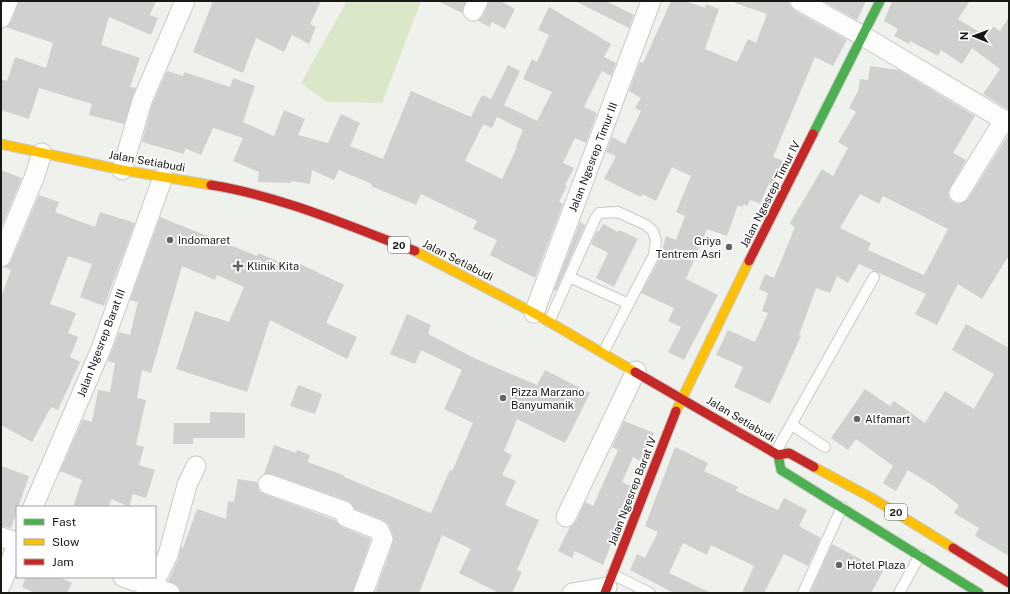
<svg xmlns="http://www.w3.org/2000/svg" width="1010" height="594" font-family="'Public Sans',sans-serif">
<rect width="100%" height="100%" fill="#eff1ec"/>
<path fill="#dae7c8" d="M347,1H421L382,103L327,102L301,83Z"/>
<g fill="#d0d1ce" fill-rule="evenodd">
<path d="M19,1H156L150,15L158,18L151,35L109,17L101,45L140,58L130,87L136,88L124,124L89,115L92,104L39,88L29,119L1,110V79L7,81L15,57L46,68L53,43L6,27L11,22Z"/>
<path d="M213,1H321L310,24L316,27L309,44L292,35L284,52L256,38L243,73L193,52Z"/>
<path d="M438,1H466L462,13Z"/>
<path d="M489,1H500L515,9L505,29L492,22L490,27L478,21L483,16Z"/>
<path d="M575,1H606L634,15L629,28Z"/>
<path d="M671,1H686L705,8L706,4L719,9L705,49L737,62L748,39L756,43L767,14L735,3V1H789L790,6L795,11L847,40L833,66L815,57L773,157L783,161L773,185L769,183L760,204L750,200L747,206L744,204L742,207L738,205L727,236L707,229L686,279L718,295L684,360L668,352L681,327L668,321L674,308L641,293L660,258L666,236L676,240L685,216L676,212L691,176L672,167L656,201L642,194L641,197L604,179L616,156L606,152L612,137L625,144L641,111L635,108L641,98L629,91L640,62L643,63Z"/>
<path d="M823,1H866L857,20Z"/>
<path d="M892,1H970L958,19L986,36L993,26L1000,31L1009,17V110L983,94L1000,69L972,48L962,64L941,50L938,56L910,41L909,44L894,36L898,29L884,21Z"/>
<path d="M549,7L611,44L604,57L616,63L611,76L602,71L584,107L597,113L586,143L575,138L563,163L574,168L565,185L567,186L559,202L563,204L535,278L490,255L497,240L473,229L477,221L421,194L416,205L371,186L372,184L339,170L334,180L312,170L310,184L291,181V183L258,182L259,172L233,161L243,138L213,128L201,155L185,148L184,154L142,142L152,105L167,71L183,76L184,72L230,87L233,78L255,86L243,122L274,136L284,110L305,119L298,135L328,143L341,114L360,123L350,146L383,159L411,91L471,117L482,95L491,99L508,65L520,71L504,105L537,121L552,92L523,79L532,59L537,62L549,35L538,30ZM497,117L523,130L516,147H517L502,179L465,161L483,124L492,128Z"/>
<path d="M870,66L899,70L975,116L953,153L966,160L948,192L949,198L954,203L959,204L968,199L1009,134V255L982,299L958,284L937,325L915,314L926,294L859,264L848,283L837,276L830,293L816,288L799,335L801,336L770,404L734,387L743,367L716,355L728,330L755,342L768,313L762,311L768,293L759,289L765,274L774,278L795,227L790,224L791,221L822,169L833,176L848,148L838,142L856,112L849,108L858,91L860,79L868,80ZM860,194L879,204L883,196L948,229L924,275L868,250L871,243L840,228Z"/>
<path d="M1,170L22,178L1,228Z"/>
<path d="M39,195L59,202L55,212L95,227L100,212L135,223L104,306L80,297L92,264L68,256L50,304L76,313L68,333L78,337L70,357L80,362L58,410L51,407L32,442L1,425V297L11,270L4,267L11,261Z"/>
<path d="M160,217L257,256L258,253L294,268L296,262L344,285L326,323L357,337L347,359L270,320L247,392L176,369L195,311L229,322L244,287L217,275L215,280L182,266L151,373L142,370L137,398L146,400L136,445L144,447L139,465L155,470L146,498L133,494L129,507L112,499L108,507H73L82,480L60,471L83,419L92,422L98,390L110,392L115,363L108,361L119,332L130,335L138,302L130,300Z"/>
<path d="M580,222L585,225L556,291L554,290Z"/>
<path d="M603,224L618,232L619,230L638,239L614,287L596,278L608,253L591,244L597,231H599Z"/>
<path d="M407,314L431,325L428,334L476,359L537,385L545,370L590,393L565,443L517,419L504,451L512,455L502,475L516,481L505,505L539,520L517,570L522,572L512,593H499L459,573L471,549L442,535L419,593H375L393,543V535L389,525L383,520L355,509L348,501L272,474H264L274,445L296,453L297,450L310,455L308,462L345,476L344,477L431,513L450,470L452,471L473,423L444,409L462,370L421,350L415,364L390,354Z"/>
<path d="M966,324L1009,348V556L975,536L979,528L954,513L959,505L934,486L908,470L896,491L883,483L893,466L856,439L848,450L831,438L865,389L890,406L894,401L925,423L945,391L974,409L994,374L952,350Z"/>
<path d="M298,385L322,394L315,414L290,406Z"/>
<path d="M210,412L245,413V438H193V444H173L174,423H210Z"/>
<path d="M624,421L654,433L642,462L633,457L622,482L633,487L603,565L575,551L572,558L558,551L570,527L576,522L585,502L593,506L618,450L612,447Z"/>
<path d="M675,447L708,463L704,471L738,487L736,491L778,510L784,498L807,510L799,526L821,538L808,566L784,554L764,593H742L754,566L711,545L707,555L683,543L669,573L711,593H674L630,570L637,554L645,558L658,532L645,526Z"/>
<path d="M1,466L29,476L11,528L1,526Z"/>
<path d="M238,479L257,482L259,491L264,494L335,520L342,527L371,539L352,593H181L178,586L168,581L178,560L181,547L183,548L197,509L226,519L228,501L234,502Z"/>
<path d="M832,544L883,571L871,593H810Z"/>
<path d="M26,577H59L72,583L67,593H35L22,587Z"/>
</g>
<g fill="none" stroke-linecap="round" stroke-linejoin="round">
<g stroke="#c9cac7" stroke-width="12">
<g id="lane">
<path d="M569,277L629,304"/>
<path d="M549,322L595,219L599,213L618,212L646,225L653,231L656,241L654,255L603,353"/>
<path d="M792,425L825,447"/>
<path d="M775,453L874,277"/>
<path d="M612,574L650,593"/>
<path d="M803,593L842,507"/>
<path d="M899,593L920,555"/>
</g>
</g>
<g stroke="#c9cac7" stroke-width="21">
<g id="street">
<path d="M800,1L863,36L1009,123"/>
<path d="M473,11L478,1"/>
<path d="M1,18L8,1"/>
<path d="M122,170L142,101L185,1"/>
<path d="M959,193L1004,120"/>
<path d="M1,257L34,178L42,153"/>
<path d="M534,313L651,1"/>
<path d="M268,484L344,511L346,517L379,530L383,539L363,593"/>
<path d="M33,507L101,349L163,177"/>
<path d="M566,517L636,371"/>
<path d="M1,537L17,542"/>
<path d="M123,577L170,593"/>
<path d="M1,585L17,545"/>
<path d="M152,587L168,555L187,485L196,466"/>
<path d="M572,593L607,587"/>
</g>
</g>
<g stroke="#c9cac7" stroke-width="11">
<g id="fast">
<path d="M813,134L880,1"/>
<path d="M778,455L781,470L979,593"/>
</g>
</g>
<g stroke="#c9cac7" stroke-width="11">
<g id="slow">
<path d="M1,144L122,170L211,185"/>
<path d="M415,251L534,313L635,372"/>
<path d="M676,411L749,261"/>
<path d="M814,467L872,498L953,548"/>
</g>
</g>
<g stroke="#c9cac7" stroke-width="11">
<g id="jam">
<path d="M211,185C281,196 349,226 415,251"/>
<path d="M749,261L813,134"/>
<path d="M635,372L778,455L789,453L814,467"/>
<path d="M953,548L1009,583"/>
<path d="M605,593L676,411"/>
</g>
</g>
<use href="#lane" stroke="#fdfdfc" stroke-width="10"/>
<use href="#street" stroke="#fdfdfc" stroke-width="19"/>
<use href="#fast" stroke="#4caf50" stroke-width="9"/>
<use href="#slow" stroke="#ffc107" stroke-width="9"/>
<use href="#jam" stroke="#c62828" stroke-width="9"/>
</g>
<g fill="#636560" stroke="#fff" stroke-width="1.5">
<circle cx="170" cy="240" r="4"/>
<circle cx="729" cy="247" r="4"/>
<path d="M236 260h4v4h4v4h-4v4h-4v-4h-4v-4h4z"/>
<circle cx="503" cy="398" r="4"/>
<circle cx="857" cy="419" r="4"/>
<circle cx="839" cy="565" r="4"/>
</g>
<g text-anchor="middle" stroke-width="3.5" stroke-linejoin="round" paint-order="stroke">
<g fill="#fff" stroke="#5d5e5b" stroke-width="1">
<rect x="388" y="237" width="22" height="16" rx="3"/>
<rect x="885" y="504" width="22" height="16" rx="3"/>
</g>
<g font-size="10" font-weight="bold" fill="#171915">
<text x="399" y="249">20</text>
<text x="896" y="516">20</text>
</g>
<g font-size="11" fill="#171915" stroke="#fff">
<text transform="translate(593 157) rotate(-69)" y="4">Jalan Ngesrep Timur III</text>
<text transform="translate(147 161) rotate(10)" y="4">Jalan Setiabudi</text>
<text transform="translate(770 194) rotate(-63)" y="4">Jalan Ngesrep Timur IV</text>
<text transform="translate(458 260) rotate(27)" y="4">Jalan Setiabudi</text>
<text transform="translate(101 343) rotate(-69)" y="4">Jalan Ngesrep Barat III</text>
<text transform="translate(741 419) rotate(31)" y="4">Jalan Setiabudi</text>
<text transform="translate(632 491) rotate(-69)" y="4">Jalan Ngesrep Barat IV</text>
</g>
<g font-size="11" fill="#171915" stroke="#fff" text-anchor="start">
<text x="178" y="244">Indomaret</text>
<text x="721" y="245" text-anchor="end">Griya<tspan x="721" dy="13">Tentrem Asri</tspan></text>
<text x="247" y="270">Klinik Kita</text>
<text x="511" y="396">Pizza Marzano<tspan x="511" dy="13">Banyumanik</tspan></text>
<text x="865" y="423">Alfamart</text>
<text x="847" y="569">Hotel Plaza</text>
</g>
</g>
<rect width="1010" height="594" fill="none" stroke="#171915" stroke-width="4"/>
<rect x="16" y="506" width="140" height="72" fill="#ffffff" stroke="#a2a3a1"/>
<rect x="24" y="519" width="20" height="6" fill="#4caf50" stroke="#a2a3a1"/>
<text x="52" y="526" font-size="12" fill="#171915">Fast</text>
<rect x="24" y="539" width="20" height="6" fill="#ffc107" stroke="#a2a3a1"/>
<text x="52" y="546" font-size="12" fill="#171915">Slow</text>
<rect x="24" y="559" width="20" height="6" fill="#c62828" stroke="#a2a3a1"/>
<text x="52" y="566" font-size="12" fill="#171915">Jam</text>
<g transform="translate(974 36) rotate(271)" stroke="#ffffff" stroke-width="3" paint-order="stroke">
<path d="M0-3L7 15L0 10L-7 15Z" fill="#171915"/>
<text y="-6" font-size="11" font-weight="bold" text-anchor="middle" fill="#171915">N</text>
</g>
</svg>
